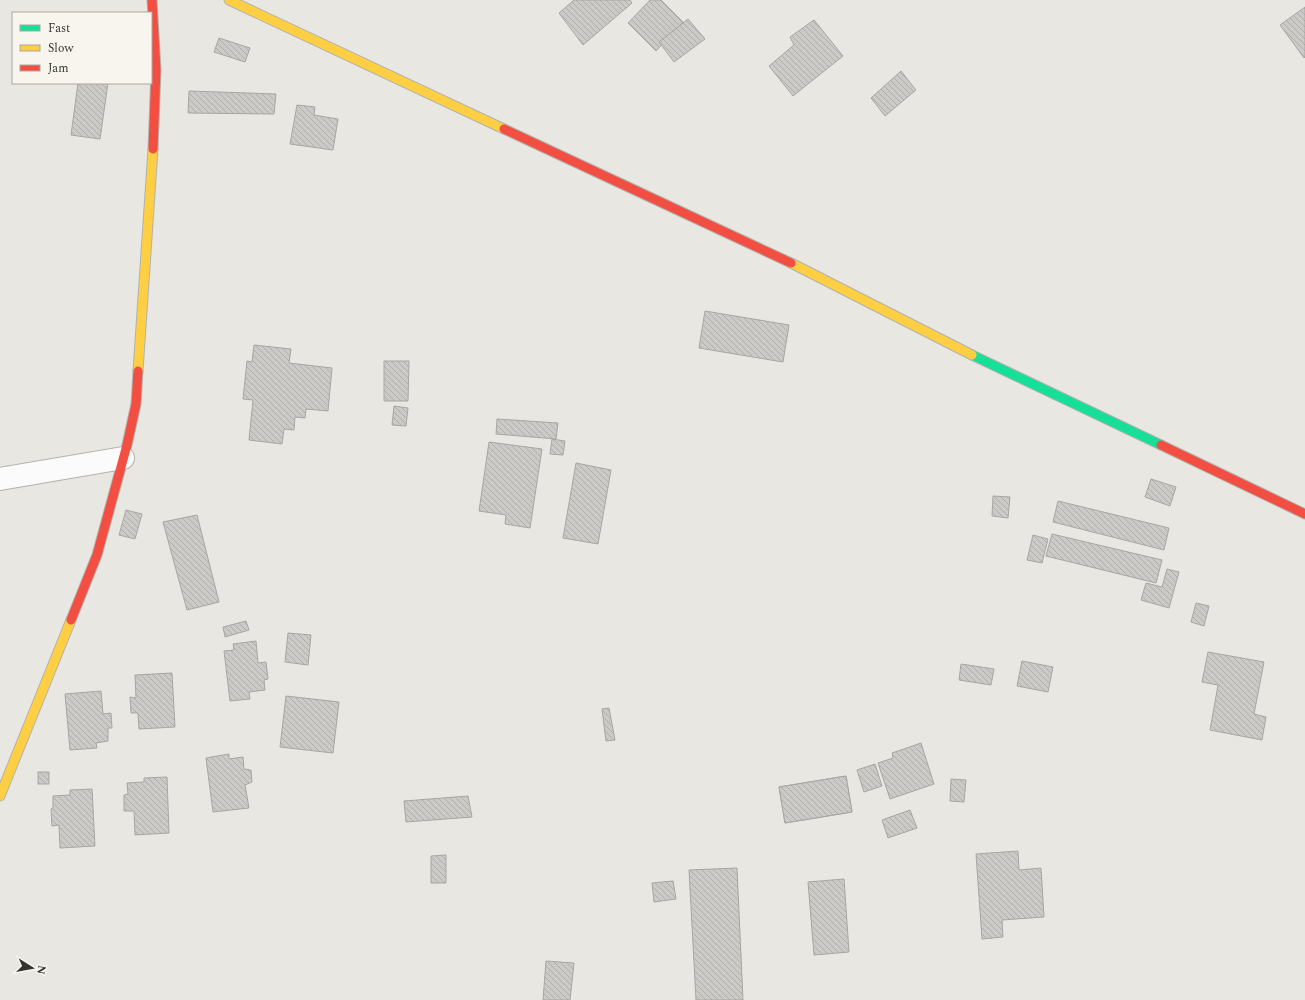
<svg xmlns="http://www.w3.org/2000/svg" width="1305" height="1000" font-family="Spectral,serif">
<defs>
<pattern id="building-back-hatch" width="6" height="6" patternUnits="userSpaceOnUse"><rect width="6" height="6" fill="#cbcac6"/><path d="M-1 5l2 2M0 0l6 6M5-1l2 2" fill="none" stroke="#afaeaa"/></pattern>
</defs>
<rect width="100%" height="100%" fill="#e8e7e2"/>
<g fill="url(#building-back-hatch)" stroke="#a7a6a2">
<path d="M574,0H630L632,3L583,45L559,13Z"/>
<path d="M650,0H661L683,22L656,51L628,23Z"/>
<path d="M1305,7V57L1304,58L1280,25Z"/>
<path d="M688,19L705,39L674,62L659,42Z"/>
<path d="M814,20L843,56L793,96L769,66L794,45L790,37Z"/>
<path d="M219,38L250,48L245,62L214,52Z"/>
<path d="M901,71L916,90L885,116L871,98Z"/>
<path d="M78,83H108L100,139L71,135Z"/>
<path d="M189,91L276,94L274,114L188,113Z"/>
<path d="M297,105L315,107L314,115L338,119L333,150L290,144Z"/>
<path d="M705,311L789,325L783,362L699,348Z"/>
<path d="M254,345L291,349L289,363L332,368L328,411L306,409L305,418L295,417L294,430L284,429L282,444L249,440L253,400L243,399L247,361L252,362Z"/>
<path d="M384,361H409L408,401H384Z"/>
<path d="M394,406L408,408L406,426L392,425Z"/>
<path d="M497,419L558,423L556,439L496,434Z"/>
<path d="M552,439L565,441L563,455L550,454Z"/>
<path d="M489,442L542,449L530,528L505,524L506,515L479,511Z"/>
<path d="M576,463L611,470L598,544L563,538Z"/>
<path d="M1151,479L1176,487L1170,506L1145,497Z"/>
<path d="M993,496L1010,497L1008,518L992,516Z"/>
<path d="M1058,501L1169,528L1164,550L1053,522Z"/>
<path d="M126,510L142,514L135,539L119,535Z"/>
<path d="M197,515L219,602L187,610L163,522Z"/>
<path d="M1052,534L1162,560L1156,583L1046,556Z"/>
<path d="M1033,535L1048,539L1042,563L1027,560Z"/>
<path d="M1167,569L1179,572L1169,608L1141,600L1146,583L1162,587Z"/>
<path d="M1196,603L1209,606L1204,626L1191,622Z"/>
<path d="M246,621L249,630L225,637L223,627Z"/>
<path d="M288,633L311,635L308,665L285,662Z"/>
<path d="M256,641L258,663L266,662L268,679L264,680L265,690L249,692L250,699L230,701L224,651L234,650L233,644Z"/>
<path d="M1208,652L1264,662L1254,714L1266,717L1262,740L1210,730L1218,685L1202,682Z"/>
<path d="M1022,661L1053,667L1048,692L1017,686Z"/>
<path d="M961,664L994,669L991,685L959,680Z"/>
<path d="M172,673L175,727L139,729L138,713H131L130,697L136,698L135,675Z"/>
<path d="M101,691L103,714L111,713L112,728H108V741L96,743L97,748L70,750L65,694Z"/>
<path d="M286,696L339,702L333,753L280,747Z"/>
<path d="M609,708L615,740L606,741L602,709Z"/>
<path d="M921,743L934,784L890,799L878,763L893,758L892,753Z"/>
<path d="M229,754V759L243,757L244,769L251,770L252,782L245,785L249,808L213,812L206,758Z"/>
<path d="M875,764L882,786L864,792L857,770Z"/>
<rect x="38" y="772" width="11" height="12"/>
<path d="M846,776L852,812L785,823L779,787Z"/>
<path d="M846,776L852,812L785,823L779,787Z"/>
<path d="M167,777L169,833L135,835L134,811H124V795L128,794L127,783L144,782V778Z"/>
<path d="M951,779L966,780L964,802L950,801Z"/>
<path d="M92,789L95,846L60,848L59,825L52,826L51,809L53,808V796L70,795V790Z"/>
<path d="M468,796L472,817L406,822L404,801Z"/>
<path d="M910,810L917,828L888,838L882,820Z"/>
<path d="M1018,851L1019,870L1041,868L1044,917L1002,920L1003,937L982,939L976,854Z"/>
<path d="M446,855V883H431V856Z"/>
<path d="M737,868L743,1000H696L689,870Z"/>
<path d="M844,879L849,952L814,955L808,882Z"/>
<path d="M673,881L676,899L654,902L652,883Z"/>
<path d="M546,961L574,963L570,1000H543Z"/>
</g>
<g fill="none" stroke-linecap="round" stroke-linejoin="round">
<g stroke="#b2b2ae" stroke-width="24">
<path id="street" d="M0,479L123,458"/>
</g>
<g stroke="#b2b2ae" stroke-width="11">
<path id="fast" d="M972,355L1161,445"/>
</g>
<g stroke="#b2b2ae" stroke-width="11">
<g id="slow">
<path d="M229,0L504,129"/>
<path d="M791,263L972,355"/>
<path d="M138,371L153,149"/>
<path d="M0,796L71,620"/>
</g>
</g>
<g stroke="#b2b2ae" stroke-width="11">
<g id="jam">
<path d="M152,0L156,70L153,149"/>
<path d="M504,129L791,263"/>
<path d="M1161,445L1305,514"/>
<path d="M71,620L97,555L127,445L136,404L138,371"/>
</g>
</g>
<use href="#street" stroke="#fcfbfb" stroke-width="22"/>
<use href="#fast" stroke="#16e098" stroke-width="9"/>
<use href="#slow" stroke="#ffcf43" stroke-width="9"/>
<use href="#jam" stroke="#f24e42" stroke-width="9"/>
</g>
<rect x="12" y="12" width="140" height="72" fill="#f7f5ed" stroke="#a9a7a1"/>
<rect x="20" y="25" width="20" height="6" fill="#16e098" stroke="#a9a7a1"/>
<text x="48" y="32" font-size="12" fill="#33332f">Fast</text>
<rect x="20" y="45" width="20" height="6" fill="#ffcf43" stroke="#a9a7a1"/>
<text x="48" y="52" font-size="12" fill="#33332f">Slow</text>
<rect x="20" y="65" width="20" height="6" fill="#f24e42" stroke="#a9a7a1"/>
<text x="48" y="72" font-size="12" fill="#33332f">Jam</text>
<g transform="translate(32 968) rotate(101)" stroke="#f7f5ed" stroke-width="3" paint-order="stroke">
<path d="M0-3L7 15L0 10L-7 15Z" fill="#33332f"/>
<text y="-6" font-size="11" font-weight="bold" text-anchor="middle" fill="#33332f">N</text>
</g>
</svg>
